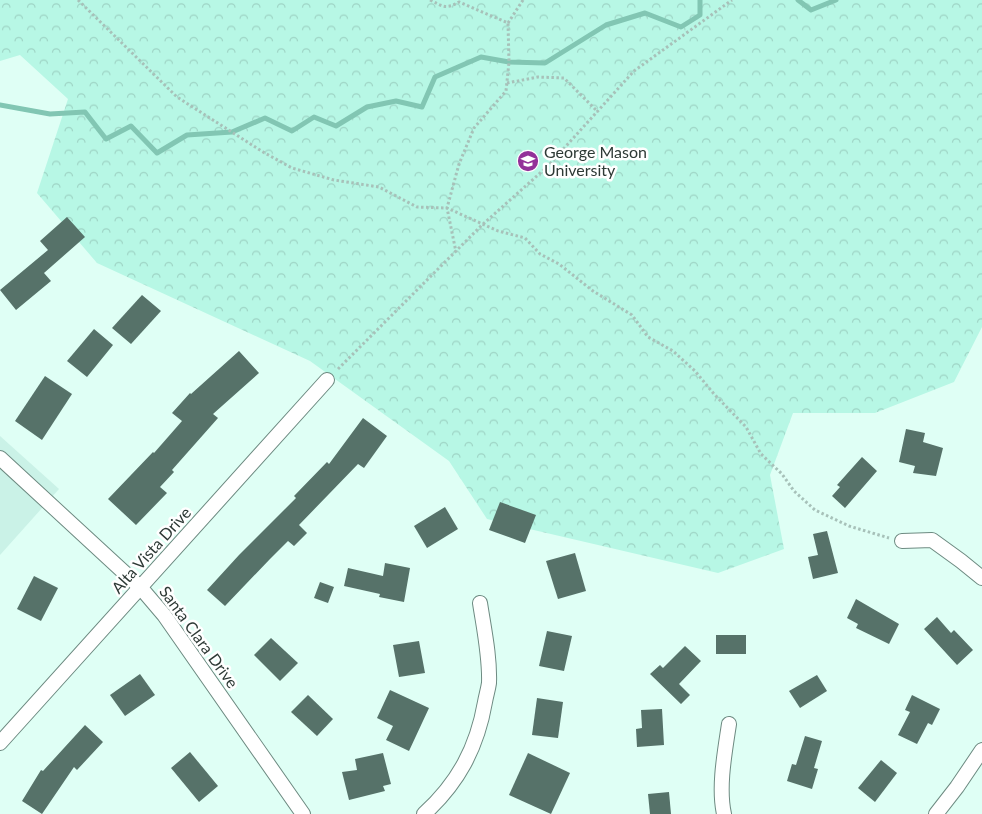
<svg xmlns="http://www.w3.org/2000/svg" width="982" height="814" font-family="Lato,sans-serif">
<defs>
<pattern id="forest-crowns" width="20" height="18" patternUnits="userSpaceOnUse" patternTransform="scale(1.25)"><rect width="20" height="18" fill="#b7f7e5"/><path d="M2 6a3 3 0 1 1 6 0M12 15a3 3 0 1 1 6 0" fill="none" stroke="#9ed4c5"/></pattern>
</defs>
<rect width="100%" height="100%" fill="#dffff5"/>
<path fill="#caf2e7" d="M0,436L59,489L0,555Z"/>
<path fill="url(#forest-crowns)" d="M0,0H982V327L954,382L875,413H793L770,475L784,549L718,573L487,519L449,461L310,361L97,263L37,193L68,99L20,55L0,61Z"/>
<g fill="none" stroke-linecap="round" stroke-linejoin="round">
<g stroke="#82c6b3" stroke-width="5">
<path d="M798,0L811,10L836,0"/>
<path d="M0,105L50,114L85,112L106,139L131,126L157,153L187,135L232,132L265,118L292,131L314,117L336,126L367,107L396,101L422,107L435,77L481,57L509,62L545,63L606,25L645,13L681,27L700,15V0"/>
</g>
</g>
<g fill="#567269">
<path d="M67,217L85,237L44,273L51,281L16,310L0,290L48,250L40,241Z"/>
<path d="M142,295L161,311L131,344L112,328Z"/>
<path d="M94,329L113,345L87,377L67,361Z"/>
<path d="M239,351L259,373L213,414L218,418L172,470L174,472L160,487L167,493L136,525L108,499L153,452L154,453L182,421L172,413L190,393L191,394Z"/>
<path d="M45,376L72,394L42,440L15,421Z"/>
<path d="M363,418L387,436L364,468L358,464L299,525L307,533L294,546L288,541L270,559L225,606L207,590L239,555L296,498L294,496L327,462L329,464Z"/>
<path d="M906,429L925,433L923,442L943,448L936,476L913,473L915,466L899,462Z"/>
<path d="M862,457L877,471L845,508L832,496L840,487L837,485Z"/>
<path d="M500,502L536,515L525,543L489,530Z"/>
<path d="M445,507L458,529L427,548L414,526Z"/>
<path d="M827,531L838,573L813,579L808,557L818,555L813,534Z"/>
<path d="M575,553L586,591L558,599L546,561Z"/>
<path d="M385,563L410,568L404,602L379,597L380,594L344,586L348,568L383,576Z"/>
<path d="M34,576L58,588L41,621L17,609Z"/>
<path d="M320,582L334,587L328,603L314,598Z"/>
<path d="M856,599L899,624L889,644L856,628L858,624L847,618Z"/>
<path d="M937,617L951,633L954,630L973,650L957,665L924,629Z"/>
<path d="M547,631L572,636L564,671L539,666Z"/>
<rect x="716" y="635" width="30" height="19"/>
<path d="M271,638L298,663L280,681L254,655Z"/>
<path d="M419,641L425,673L399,677L393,645Z"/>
<path d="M685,646L701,661L679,684L690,695L681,704L650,674L660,665L663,668Z"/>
<path d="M140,674L155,695L125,716L110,695Z"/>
<path d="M817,675L827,691L800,708L789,691Z"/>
<path d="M390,690L429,708L409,751L386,740L393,726L377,718Z"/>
<path d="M308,695L333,719L317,736L291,712Z"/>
<path d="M912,695L940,709L932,725L928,723L917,744L898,735L910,712L905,710Z"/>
<path d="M537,698L563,702L558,738L532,735Z"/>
<path d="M662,709L664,745L637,747L636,729L642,728L641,710Z"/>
<path d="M85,725L103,742L77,770L74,767L42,814L22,801L41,770L43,771Z"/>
<path d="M805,736L822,741L814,768L818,769L812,789L787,781L792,764L796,765Z"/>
<path d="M190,752L218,786L199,802L171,768Z"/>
<path d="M383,753L391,784L383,786L385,791L349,800L342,772L357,770L355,759Z"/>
<path d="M528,753L570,773L551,814L509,795Z"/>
<path d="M881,760L897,773L875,802L858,788Z"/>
<path d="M669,792L671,814H650L648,794Z"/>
</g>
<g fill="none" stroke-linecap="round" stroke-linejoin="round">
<g stroke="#6d8a81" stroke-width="16">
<g id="minor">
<path d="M0,458L141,588L164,615L303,814"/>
<path d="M902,541L932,540L961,561L982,578"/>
<path d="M0,743L327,380"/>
<path d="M424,814C458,783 477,748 485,702C486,696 488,690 489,683C490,657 484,629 480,603"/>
<path d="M724,814C718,787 725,751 729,724"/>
<path d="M936,814L957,787L982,750"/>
</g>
</g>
<g stroke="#a7c1b9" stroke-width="3" stroke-dasharray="2.5 2.5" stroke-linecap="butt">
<path d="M78,0L177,97L263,152L292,168L334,180L379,187L417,207L447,208L498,231L525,238L540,254L559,264L593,291L632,315L648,337L673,351L695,371L714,394L746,427L761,454L782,474L794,491L815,510L849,526L889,538"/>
<path d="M430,0C442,6 446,10 459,2L508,23L509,62L506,91L474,128L459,164L447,208L456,252"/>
<path d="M508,23L523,0"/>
<path d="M507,83L538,77L564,78L598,112"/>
<path d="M338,369L482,225L548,166L634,71L732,0"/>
</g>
<use href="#minor" stroke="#fff" stroke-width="14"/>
</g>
<defs>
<g id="university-disc" transform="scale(1.125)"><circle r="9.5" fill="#933199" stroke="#fff"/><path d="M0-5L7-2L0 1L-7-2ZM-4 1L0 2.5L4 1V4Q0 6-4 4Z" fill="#fff"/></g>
</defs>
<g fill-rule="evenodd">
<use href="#university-disc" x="528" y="161"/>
</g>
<g text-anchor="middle" stroke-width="5" stroke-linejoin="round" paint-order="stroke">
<g font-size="16" fill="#2d3935" stroke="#fff" text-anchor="start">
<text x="544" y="158">George Mason<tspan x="544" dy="18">University</tspan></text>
</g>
<g font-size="16" fill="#2d3935" stroke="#fff">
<text transform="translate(151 550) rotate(-48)" y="6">Alta Vista Drive</text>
<text transform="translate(199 637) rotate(54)" y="6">Santa Clara Drive</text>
</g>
</g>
</svg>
